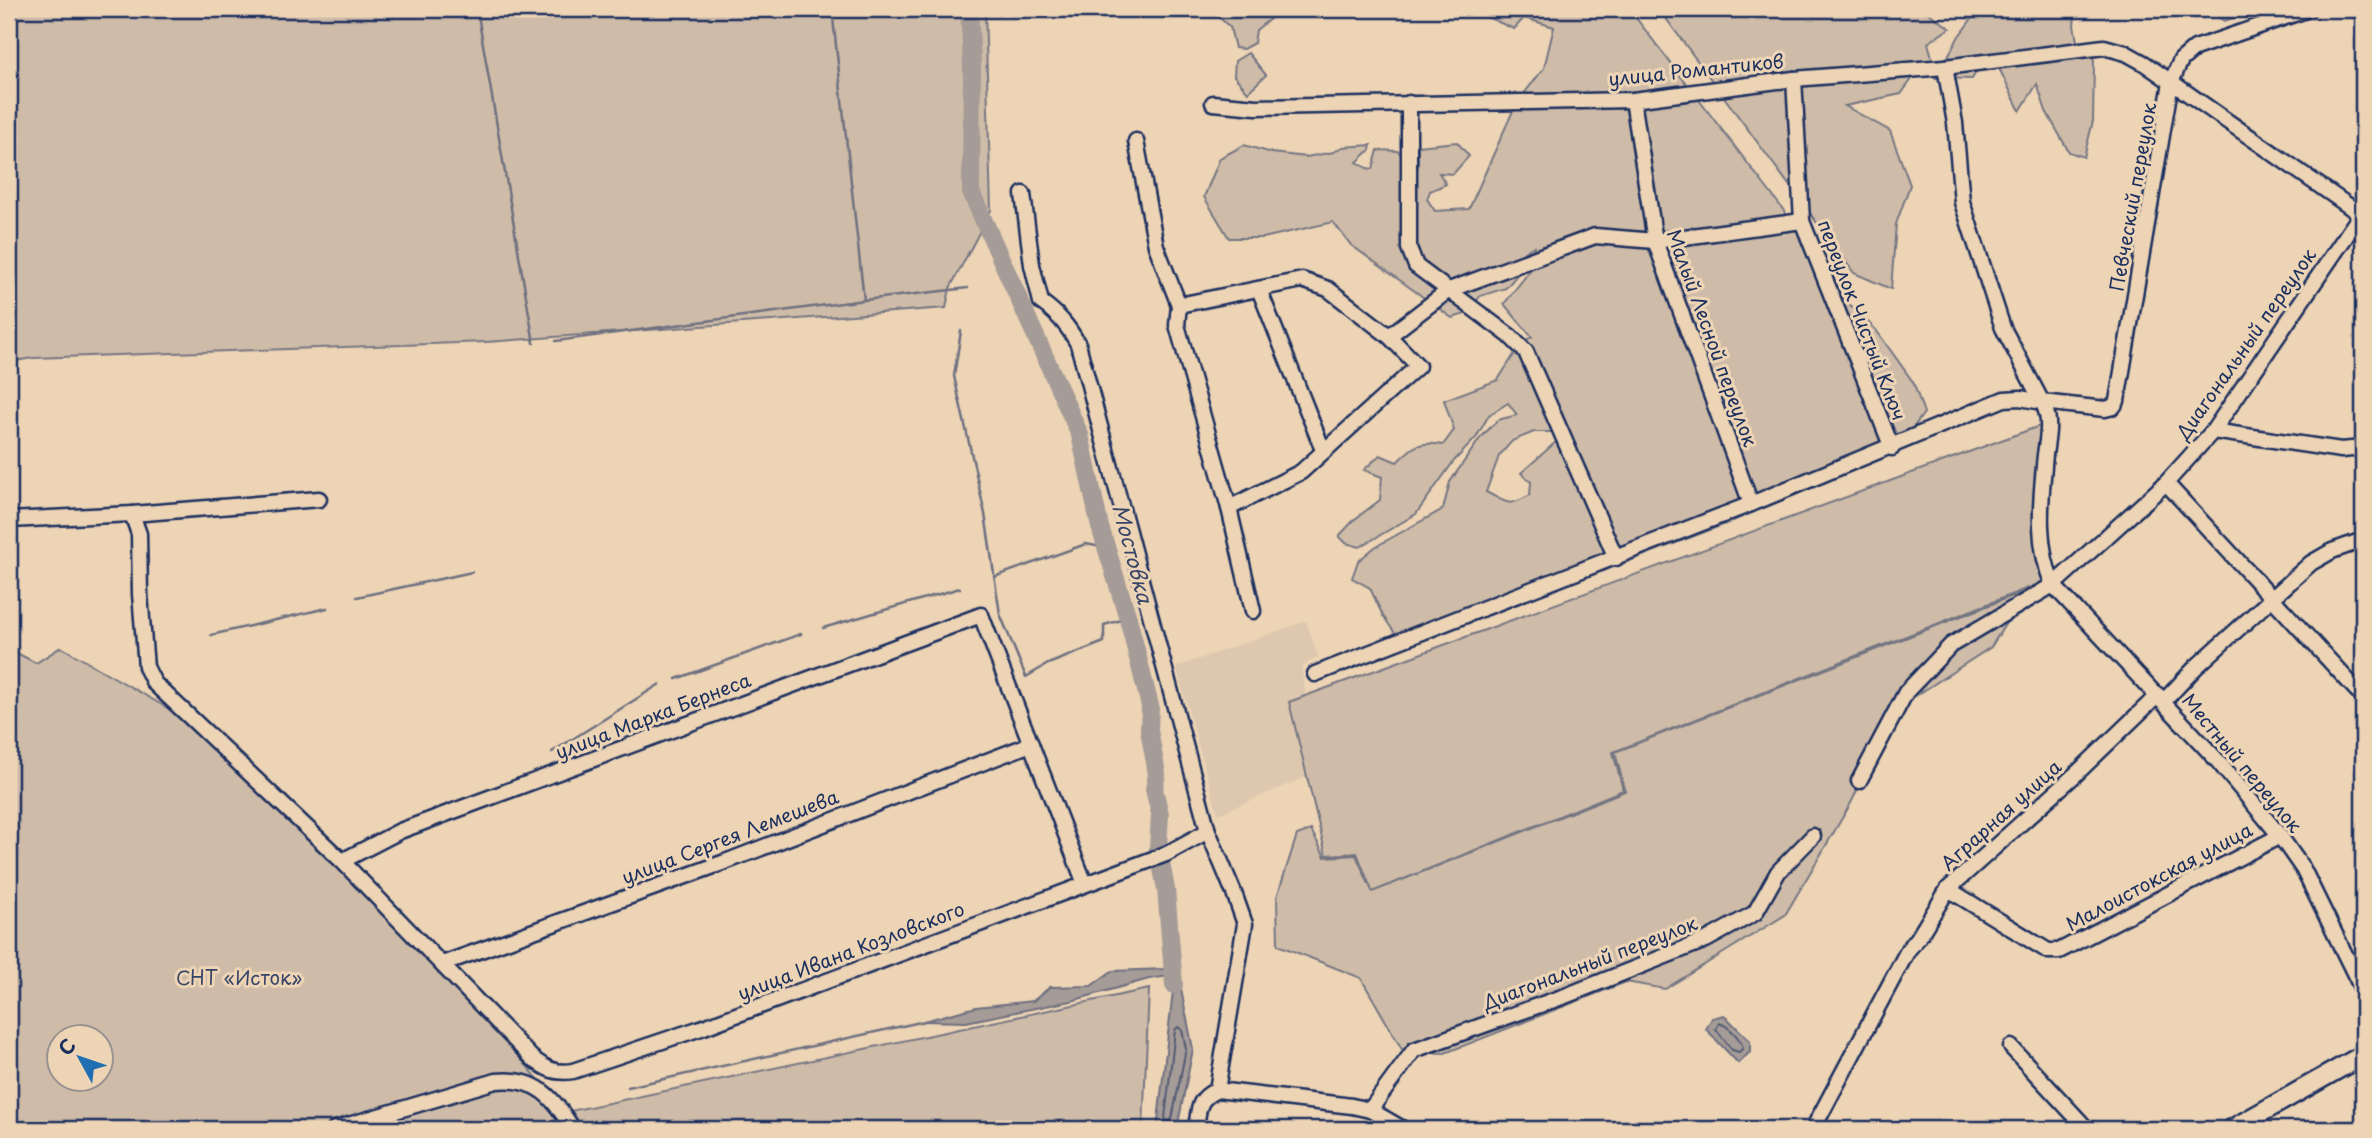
<svg xmlns="http://www.w3.org/2000/svg" width="2372" height="1138" font-family="'Playpen Sans',sans-serif">
<rect width="100%" height="100%" fill="#edd4b5"/>
<filter id="ink" filterUnits="userSpaceOnUse"><feTurbulence type="fractalNoise" baseFrequency=".0143" numOctaves="2"/><feDisplacementMap in="SourceGraphic" scale="14" xChannelSelector="R" yChannelSelector="G"/><feConvolveMatrix kernelMatrix="1 2 1 2 8 2 1 2 1" color-interpolation-filters="sRGB"/></filter>
<g filter="url(#ink)">
<path fill="#ddc8af" d="M1306,621L1318,656L1302,667L1314,774L1218,814L1176,667Z"/>
<g fill="#cfbca8" stroke="#757683" stroke-width="2" fill-rule="evenodd">
<path d="M9,9H985L991,210L950,288L946,308L486,342L33,358L9,362Z"/>
<path d="M1217,9H1275L1271,18L1256,30L1254,43L1243,49L1235,48L1230,27L1214,13Z"/>
<path d="M1469,9H1629L1782,208L1838,293L1876,330L1913,382L1924,413L1897,449L1883,458L1728,523L1405,647L1383,616L1370,588L1352,578L1358,561L1375,547L1443,509L1450,482L1481,437L1498,420L1517,415L1508,403L1489,415L1476,438L1454,461L1416,514L1360,547L1346,543L1339,536L1355,519L1380,500L1382,477L1364,470L1380,455L1397,462C1414,445 1419,441 1443,445L1454,430L1444,400L1498,380L1522,342L1532,337L1504,304L1531,269L1534,246L1524,252L1521,270L1506,288L1480,296L1469,313L1452,318L1351,245L1333,222L1263,238H1229L1204,197L1220,158L1244,145L1272,153L1306,157L1334,152L1342,147L1371,145L1370,150L1357,162L1367,168L1373,169L1378,150L1398,151L1407,161L1418,166V146L1457,142L1469,156L1453,174L1439,173L1446,184L1430,191L1427,199L1435,211L1469,209L1516,104L1544,68L1554,27L1524,18L1514,29ZM1534,432H1555L1557,441L1521,473L1531,482L1530,495C1507,508 1508,503 1486,492L1499,456L1512,441Z"/>
<path d="M1659,9H1923L1950,28L1928,43L1934,64L1915,75L1901,94L1845,106L1890,131L1910,185L1896,224L1891,289L1854,273Z"/>
<path d="M1979,9H2076L2074,25L2078,47L2094,60L2093,121L2084,157L2069,152L2046,111L2037,84L2020,111L1995,60L1984,58L1972,79L1936,78L1959,36Z"/>
<path d="M2207,9H2261L2224,21Z"/>
<path d="M1248,53L1266,75L1248,92L1234,76L1235,61Z"/>
<path d="M2045,424L2035,497L2034,537L2043,582L1613,752L1623,790L1372,892L1625,791L1615,752L2043,584L2011,615L1991,647L1897,708L1851,803L1785,915L1665,989L1626,982L1445,1053L1403,1051L1361,978L1278,945L1277,897L1297,835L1311,830L1325,857L1356,855L1372,891L1357,853L1326,855L1289,702Z"/>
<path d="M61,647L176,713L330,855L469,998L566,1112L1149,989L1143,1129H9V649L36,663ZM60,1036H102V1078H60Z"/>
</g>
<g fill="#a59b97" stroke="#6e7080" stroke-width="2">
<path d="M1172,962L1181,972V989L1193,1049L1177,1129H1157L1173,991L1169,976L1149,979L1071,1001L966,1022L924,1021L976,1007L1033,1001L1050,987L1091,986L1112,971L1166,969Z"/>
<path d="M1724,1015L1750,1041V1052L1738,1063L1706,1029L1712,1018Z"/>
</g>
<g fill="none" stroke-linecap="round" stroke-linejoin="round">
<g stroke="#525a75" stroke-width="2">
<path d="M1719,1023C1728,1025 1741,1039 1743,1048L1739,1052L1732,1050L1716,1029Z"/>
<path d="M1178,1027L1182,1030L1186,1049L1172,1119L1168,1122L1165,1118L1175,1030Z"/>
</g>
<g stroke="#6e7080" stroke-width="2.5">
<path d="M477,9L534,343"/>
<path d="M832,9L864,300L968,288"/>
<path d="M961,331L954,376L985,514L1000,614L1026,677L1048,664L1104,642V625L1128,618"/>
<path d="M556,341L864,300"/>
<path d="M994,577L1086,544L1106,548"/>
<path d="M357,597L472,572"/>
<path d="M823,628L960,588"/>
<path d="M211,635L327,608"/>
<path d="M676,679L801,634"/>
<path d="M552,752L660,684"/>
<path d="M628,1087L925,1021"/>
</g>
<path stroke="#a59b97" stroke-width="18" d="M969,9L972,65L971,192L1080,435L1100,527L1128,618L1150,706L1149,730L1157,774L1154,789L1160,814L1158,848L1166,889L1174,985"/>
<g stroke="#1b2f5e" stroke-width="19">
<g id="minor">
<path d="M1945,67L1955,123L1962,202L2003,328L2042,402L2105,409L2113,407L2117,401L2171,82L2181,60L2195,48L2309,9"/>
<path d="M1794,79L1802,221L1892,448"/>
<path d="M1633,100L1655,241L1751,504"/>
<path d="M1213,103L1256,107L1633,100L1794,79L1945,67L2104,47L2126,53L2144,63L2363,216"/>
<path d="M1409,103V248L1416,266L1510,336L1526,352L1616,558"/>
<path d="M1136,141L1156,246L1179,305L1177,325L1229,508L1253,611"/>
<path d="M1023,194L1032,265L1041,302C1058,314 1068,326 1078,344L1208,831L1234,893L1245,924L1217,1090"/>
<path d="M1259,289L1323,450"/>
<path d="M1179,305L1302,280L1328,289L1389,336L1418,366L1301,472L1229,508"/>
<path d="M1389,336L1449,290L1595,236L1655,241L1802,221"/>
<path d="M2213,431L2341,450L2363,448"/>
<path d="M2166,483L2363,697"/>
<path d="M132,514L139,534L140,594L146,667L154,683L342,861L532,1058C546,1069 555,1074 573,1071L704,1027L1113,874L1166,854L1208,831"/>
<path d="M9,520L132,514L319,499"/>
<path d="M1315,674L1751,504L2004,399L2020,398L2042,402C2054,422 2045,443 2044,466C2040,507 2037,547 2053,585L2217,760L2280,836L2303,869L2363,991"/>
<path d="M2164,701L2196,667L2311,563L2332,551L2363,540"/>
<path d="M1859,781L1906,692L1951,645L2053,585L2166,483L2213,431L2363,211"/>
<path d="M342,861L400,831L981,615L1085,884"/>
<path d="M1948,889L2048,951H2059L2280,836"/>
<path d="M442,964L725,862L1031,744"/>
<path d="M2011,1047L2087,1129"/>
<path d="M1217,1090L1352,1106L1370,1110L1403,1129"/>
<path d="M1370,1110L1414,1050L1565,996L1706,940L1755,913L1778,872L1813,836"/>
<path d="M335,1129L496,1081C538,1077 552,1097 573,1129"/>
<path d="M1196,1129C1199,1109 1197,1099 1217,1090"/>
<path d="M1813,1129L1908,950L1918,938L1948,889L2077,773L2158,695"/>
</g>
</g>
<g stroke="#1b2f5e" stroke-width="23">
<path id="major" d="M2232,1129L2363,1055"/>
</g>
<use href="#minor" stroke="#edd4b5" stroke-width="14"/>
<use href="#major" stroke="#edd4b5" stroke-width="18"/>
</g>
</g>
<g text-anchor="middle" stroke-width="6" stroke-linejoin="round" paint-order="stroke">
<g font-size="19" fill="#1b2f5e" stroke="#edd4b5">
<text transform="translate(1696 70) rotate(-6)" y="7">улица Романтиков</text>
<text transform="translate(2133 197) rotate(-80)" y="7">Певческий переулок</text>
<text transform="translate(1862 320) rotate(69)" y="7">переулок Чистый Ключ</text>
<text transform="translate(1712 338) rotate(70)" y="7">Малый Лесной переулок</text>
<text transform="translate(2246 344) rotate(-55)" y="7">Диагональный переулок</text>
<text transform="translate(653 716) rotate(-21)" y="7">улица Марка Бернеса</text>
<text transform="translate(2242 763) rotate(50)" y="7">Местный переулок</text>
<text transform="translate(2001 815) rotate(-42)" y="7">Аграрная улица</text>
<text transform="translate(730 837) rotate(-21)" y="7">улица Сергея Лемешева</text>
<text transform="translate(2159 877) rotate(-28)" y="7">Малоистокская улица</text>
<text transform="translate(851 951) rotate(-21)" y="7">улица Ивана Козловского</text>
<text transform="translate(1590 963) rotate(-21)" y="7">Диагональный переулок</text>
</g>
<g font-size="19" fill="#364469" stroke="#edd4b5">
<text x="239" y="985">СНТ «Исток»</text>
</g>
<g font-size="21" font-style="italic" fill="#374569" stroke="#edd4b5">
<text transform="translate(1132 554) rotate(75)" y="7">Мостовка</text>
</g>
</g>
<rect width="2372" height="1138" fill="none" stroke="#edd4b5" stroke-width="35"/>
<rect x="18" y="18" width="2337" height="1103" fill="none" stroke="#1b2f5e" stroke-width="2.5" filter="url(#ink)"/>
<g transform="translate(80 1058) rotate(310)"><circle r="33" fill="#edd4b5" stroke="#999292" stroke-width="2"/>
<path d="M0-5L12 26L0 18L-12 26Z" fill="#1f6fb2"/>
<text y="-10" font-size="19" font-weight="bold" text-anchor="middle" fill="#1b2f5e">С</text>
</g>
</svg>
